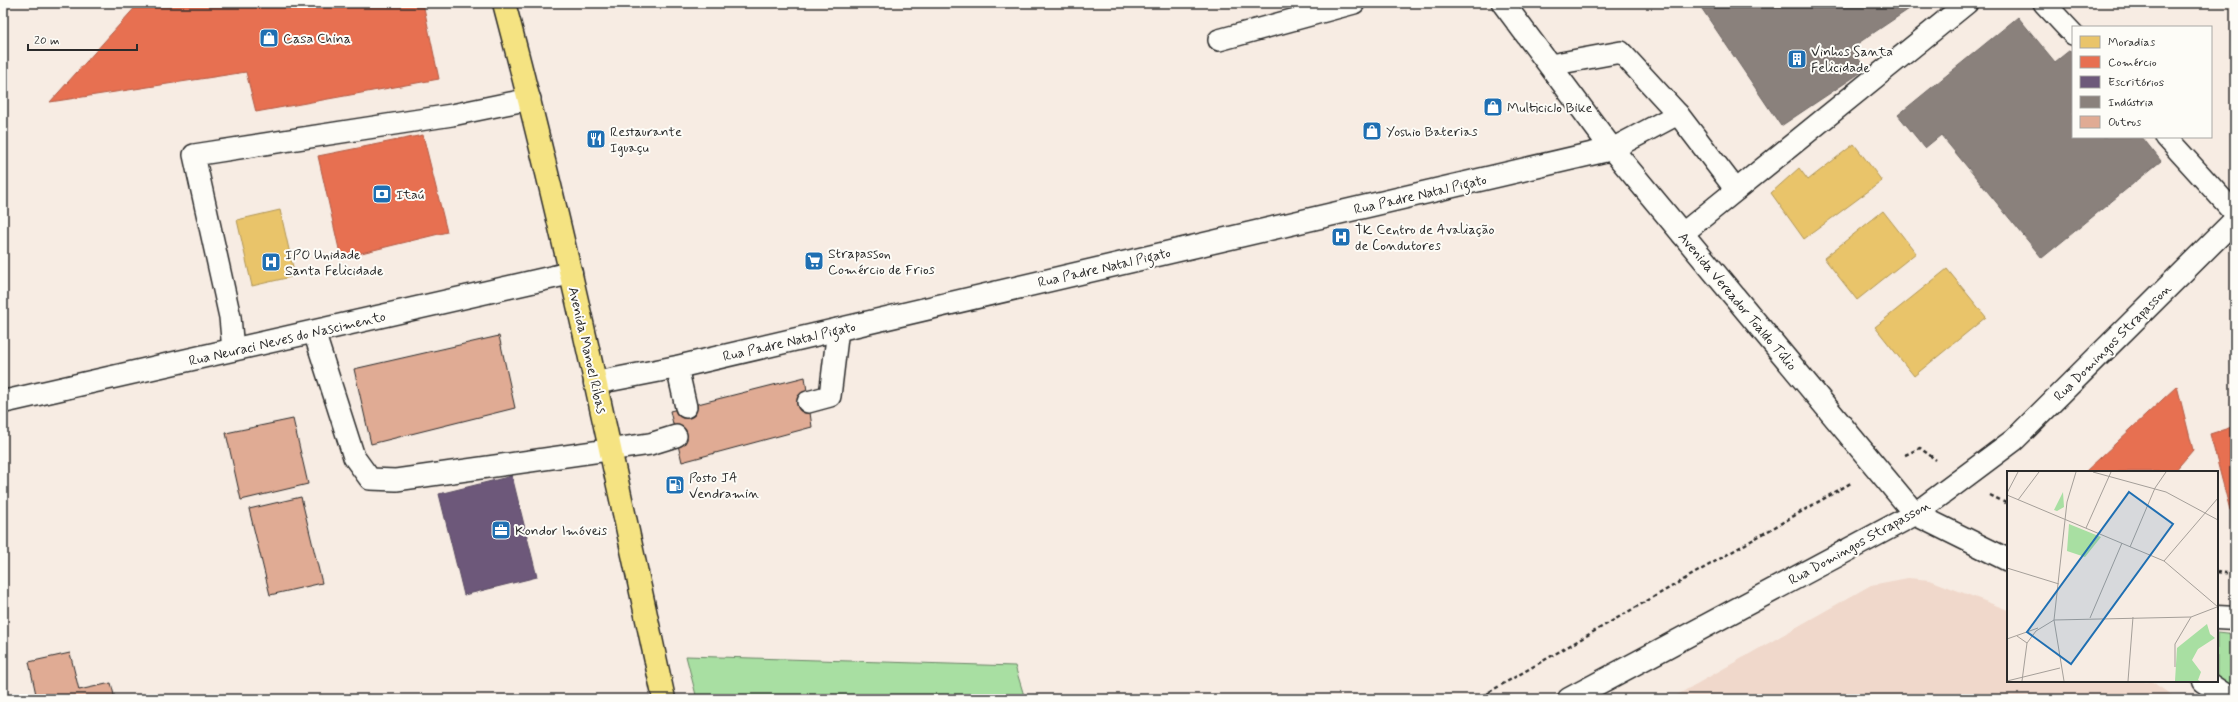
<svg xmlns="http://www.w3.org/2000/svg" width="2238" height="702" font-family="Mynerve,sans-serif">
<rect width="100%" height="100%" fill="#f7ece3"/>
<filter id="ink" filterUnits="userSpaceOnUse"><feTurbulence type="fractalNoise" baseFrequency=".025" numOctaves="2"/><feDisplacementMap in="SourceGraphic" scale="8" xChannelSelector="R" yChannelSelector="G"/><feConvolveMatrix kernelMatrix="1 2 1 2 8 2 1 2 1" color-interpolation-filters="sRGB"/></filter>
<g filter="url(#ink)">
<path fill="#f0d8cb" d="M1908,578L1930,580L2008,610V681H2151L2177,699H1670L1871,585Z"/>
<g fill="#a8dfa2" stroke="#6a8566">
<path d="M2217,632L2235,634V694L2217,681Z"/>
<path d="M686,656L1015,666L1025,699H697Z"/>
</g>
<g fill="#e9c46a" stroke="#b09657">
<path d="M1854,144L1882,181L1804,239L1771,193L1799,168L1808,180Z"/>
<path d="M280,210L295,276L252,286L237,220Z"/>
<path d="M1883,211L1916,253L1857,300L1824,258Z"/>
<path d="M1947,269L1986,317L1914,376L1875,327Z"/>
</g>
<g fill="#e76f51" stroke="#af5b46">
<path d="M139,3H423L439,79L256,112L246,72L50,102Z"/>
<path d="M423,135L447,232L341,258L318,156Z"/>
<path d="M2177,386L2193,450L2174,472H2085Z"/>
<path d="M2235,426V510H2230L2210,434Z"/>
</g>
<path fill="#6d597a" stroke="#594b62" d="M512,476L537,577L464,595L439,494Z"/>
<g fill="#8a817c" stroke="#6e6764">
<path d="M1698,3H1918L1851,48L1866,69L1781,126Z"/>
<path d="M2018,17L2055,62L2070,50L2073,54V137H2142L2161,161L2042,258L1941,135L1925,148L1898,115Z"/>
</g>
<g fill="#e0ab94" stroke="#2b2b2b">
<path d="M499,336L515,408L371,444L354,369Z"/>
<path d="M805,377L812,427L682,462L670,411Z"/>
<path d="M293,419L308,484L241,500L226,433Z"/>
<path d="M301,497L322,583L270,595L249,509Z"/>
<path d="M70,653L79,690L111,683L115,699H37L29,662Z"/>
</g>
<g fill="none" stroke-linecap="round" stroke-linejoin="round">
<g stroke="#2b2b2b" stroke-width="24">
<g id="lane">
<path d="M2044,3L2073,34"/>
<path d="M1219,40L1354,3"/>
<path d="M1550,65L1621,52L1678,114L1736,190"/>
<path d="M2166,137L2235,213"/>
<path d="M1612,149L1678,114"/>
<path d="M1682,234L1967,3"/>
<path d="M314,332L354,457L370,479L396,480L650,444L676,436"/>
<path d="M233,350L230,317L194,155L452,115L530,99"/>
<path d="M677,367L686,407"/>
<path d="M808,402L830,396L838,329"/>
</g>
</g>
<g stroke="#2b2b2b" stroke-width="25">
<g id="street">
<path d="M595,383L677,367L1612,149"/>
<path d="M3,402L571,273"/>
<path d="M1915,514L2014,440L2235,220"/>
<path d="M2204,681L2231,699"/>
</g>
</g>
<g stroke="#2b2b2b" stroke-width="25">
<g id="secondary">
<path d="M1503,3L1612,149L1915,514L2008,560"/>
<path d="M2217,617L2235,618"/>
<path d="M1569,699L1915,514"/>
</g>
</g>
<g stroke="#2b2b2b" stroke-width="25">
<path id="primary" d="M504,3C565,233 614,466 664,699"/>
</g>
<g stroke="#2b2b2b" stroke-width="2.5" stroke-dasharray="4 3" stroke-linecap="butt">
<path d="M1905,455L1920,448L1936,460"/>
<path d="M1990,495L2008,504"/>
<path d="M2217,572L2235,574"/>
<path d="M1488,692L1491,699"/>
<path d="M1477,699L1851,483"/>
</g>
<use href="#lane" stroke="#fdfcf7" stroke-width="21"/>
<use href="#street" stroke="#fdfcf7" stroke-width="22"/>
<use href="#secondary" stroke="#fdfcf7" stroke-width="22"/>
<use href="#primary" stroke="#f5e382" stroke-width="22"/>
</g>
</g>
<defs>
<g id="shop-square" transform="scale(1)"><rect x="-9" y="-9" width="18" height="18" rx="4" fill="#1f6fb2" stroke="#fdfcf7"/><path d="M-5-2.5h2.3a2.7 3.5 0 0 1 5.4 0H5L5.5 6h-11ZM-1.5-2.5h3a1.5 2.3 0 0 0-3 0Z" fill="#fff"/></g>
<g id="building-square" transform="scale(1)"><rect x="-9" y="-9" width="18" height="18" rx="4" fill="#1f6fb2" stroke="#fdfcf7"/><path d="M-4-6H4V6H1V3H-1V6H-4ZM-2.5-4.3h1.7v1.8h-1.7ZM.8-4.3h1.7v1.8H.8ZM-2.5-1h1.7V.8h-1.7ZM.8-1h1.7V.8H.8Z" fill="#fff"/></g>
<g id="restaurant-square" transform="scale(1)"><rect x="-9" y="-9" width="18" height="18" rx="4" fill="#1f6fb2" stroke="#fdfcf7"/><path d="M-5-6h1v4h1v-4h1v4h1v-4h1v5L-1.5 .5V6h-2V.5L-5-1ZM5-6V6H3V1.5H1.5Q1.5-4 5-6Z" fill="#fff"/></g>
<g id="bank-square" transform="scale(1)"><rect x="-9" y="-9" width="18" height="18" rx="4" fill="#1f6fb2" stroke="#fdfcf7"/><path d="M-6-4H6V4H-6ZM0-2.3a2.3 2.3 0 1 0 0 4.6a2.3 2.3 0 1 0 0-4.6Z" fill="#fff"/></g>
<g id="hospital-square" transform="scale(1)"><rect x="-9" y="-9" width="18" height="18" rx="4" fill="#1f6fb2" stroke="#fdfcf7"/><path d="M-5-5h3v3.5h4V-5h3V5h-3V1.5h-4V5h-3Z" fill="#fff"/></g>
<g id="supermarket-square" transform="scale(1)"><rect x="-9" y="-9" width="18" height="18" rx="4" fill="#1f6fb2" stroke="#fdfcf7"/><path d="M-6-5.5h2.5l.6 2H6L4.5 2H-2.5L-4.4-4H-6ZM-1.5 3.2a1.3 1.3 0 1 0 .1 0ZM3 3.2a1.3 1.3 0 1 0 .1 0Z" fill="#fff"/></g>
<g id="fuel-square" transform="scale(1)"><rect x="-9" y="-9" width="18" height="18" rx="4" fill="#1f6fb2" stroke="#fdfcf7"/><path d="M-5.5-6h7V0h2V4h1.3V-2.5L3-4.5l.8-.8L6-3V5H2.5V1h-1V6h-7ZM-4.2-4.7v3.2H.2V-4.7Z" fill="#fff"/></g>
<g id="office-square" transform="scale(1)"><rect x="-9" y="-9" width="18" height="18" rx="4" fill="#1f6fb2" stroke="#fdfcf7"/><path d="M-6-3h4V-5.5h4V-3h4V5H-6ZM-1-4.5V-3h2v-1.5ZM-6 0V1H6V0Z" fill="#fff"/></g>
</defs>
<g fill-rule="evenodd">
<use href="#shop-square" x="269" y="38"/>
<use href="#building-square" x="1797" y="59"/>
<use href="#shop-square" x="1493" y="107"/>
<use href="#shop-square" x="1372" y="131"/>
<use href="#restaurant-square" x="596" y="139"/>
<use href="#bank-square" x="382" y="194"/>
<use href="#hospital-square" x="1341" y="237"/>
<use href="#supermarket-square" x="814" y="261"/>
<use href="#hospital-square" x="271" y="262"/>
<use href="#fuel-square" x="675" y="485"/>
<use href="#office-square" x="501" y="530"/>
</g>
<g text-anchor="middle" stroke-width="4" stroke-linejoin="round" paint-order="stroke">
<g font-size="14" fill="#2b2b2b" stroke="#fdfcf7" text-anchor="start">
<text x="283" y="43">Casa China</text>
<text x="1811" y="56">Vinhos Santa<tspan x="1811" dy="16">Felicidade</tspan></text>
<text x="1507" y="112">Multiciclo Bike</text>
<text x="610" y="136">Restaurante<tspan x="610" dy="16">Iguaçu</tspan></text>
<text x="1386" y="136">Yoshio Baterias</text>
<text x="396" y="199">Itaú</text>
<text x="1355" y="234">TK Centro de Avaliação<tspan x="1355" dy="16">de Condutores</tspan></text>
<text x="828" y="258">Strapasson<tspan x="828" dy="16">Comércio de Frios</tspan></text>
<text x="285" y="259">IPO Unidade<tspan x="285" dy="16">Santa Felicidade</tspan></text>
<text x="689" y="482">Posto JA<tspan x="689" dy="16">Vendramin</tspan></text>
<text x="515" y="535">Kondor Imóveis</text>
</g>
<g font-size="14" fill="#2b2b2b" stroke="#fdfcf7">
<text transform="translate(1420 194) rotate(-13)" y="5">Rua Padre Natal Pigato</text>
<text transform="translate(1104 267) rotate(-13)" y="5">Rua Padre Natal Pigato</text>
<text transform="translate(1738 301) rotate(50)" y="5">Avenida Vereador Toaldo Túlio</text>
<text transform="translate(287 338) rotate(-13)" y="5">Rua Neuraci Neves do Nascimento</text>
<text transform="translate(789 341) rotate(-13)" y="5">Rua Padre Natal Pigato</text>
<text transform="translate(2112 342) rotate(-45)" y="5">Rua Domingos Strapasson</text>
<text transform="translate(588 350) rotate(77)" y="5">Avenida Manoel Ribas</text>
<text transform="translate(1859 542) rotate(-29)" y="5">Rua Domingos Strapasson</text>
</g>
</g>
<g transform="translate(2007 471)">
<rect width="211" height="211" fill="#f7ece3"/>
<path d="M56,21L57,36L50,40L47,39ZM62,53L94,66L78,86L60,80ZM200,153L203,163L208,167L191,178L185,189L194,201L191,209L193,210H168L170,177Z" fill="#a8dfa2"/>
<path fill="none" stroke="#a59f99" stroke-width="1" d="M86,1L159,21L211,49M0,22L11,1M0,24L157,90L211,136M11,29L32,1M79,57L104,1M123,76L148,17L159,1M157,90L211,27M0,97L52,113M83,147L115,72M47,149L57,210M47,149L60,31L69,1M10,165L20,172M0,168L31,157M168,196V173L184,146M0,210L53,197M15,210L20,172L29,160L47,149L184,146L210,136M121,210L126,146"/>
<path fill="#1f6fb2" fill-opacity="0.15" stroke="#1f6fb2" stroke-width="2" d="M122,21L166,53L64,193L20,161Z"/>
<rect width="211" height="211" fill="none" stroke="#2b2b2b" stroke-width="2"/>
</g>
<rect width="2238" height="702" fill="none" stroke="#fdfcf7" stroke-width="16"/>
<rect x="8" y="8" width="2222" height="686" fill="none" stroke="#2b2b2b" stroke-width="1.5" filter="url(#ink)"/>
<rect x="2072" y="26" width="140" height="112" fill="#fdfcf7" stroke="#a9a8a5"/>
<rect x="2080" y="36" width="20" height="12" fill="#e9c46a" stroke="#a9a8a5"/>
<text x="2108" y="46" font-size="12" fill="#2b2b2b">Moradias</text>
<rect x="2080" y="56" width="20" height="12" fill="#e76f51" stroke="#a9a8a5"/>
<text x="2108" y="66" font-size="12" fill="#2b2b2b">Comércio</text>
<rect x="2080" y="76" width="20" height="12" fill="#6d597a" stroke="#a9a8a5"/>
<text x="2108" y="86" font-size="12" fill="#2b2b2b">Escritórios</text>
<rect x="2080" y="96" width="20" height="12" fill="#8a817c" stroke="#a9a8a5"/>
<text x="2108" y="106" font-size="12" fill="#2b2b2b">Indústria</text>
<rect x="2080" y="116" width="20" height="12" fill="#e0ab94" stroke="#a9a8a5"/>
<text x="2108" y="126" font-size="12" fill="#2b2b2b">Outros</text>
<path d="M28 44v6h109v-6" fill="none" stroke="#2b2b2b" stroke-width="2"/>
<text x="34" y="44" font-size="12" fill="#2b2b2b" stroke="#fdfcf7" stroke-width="3" paint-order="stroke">20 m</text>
</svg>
